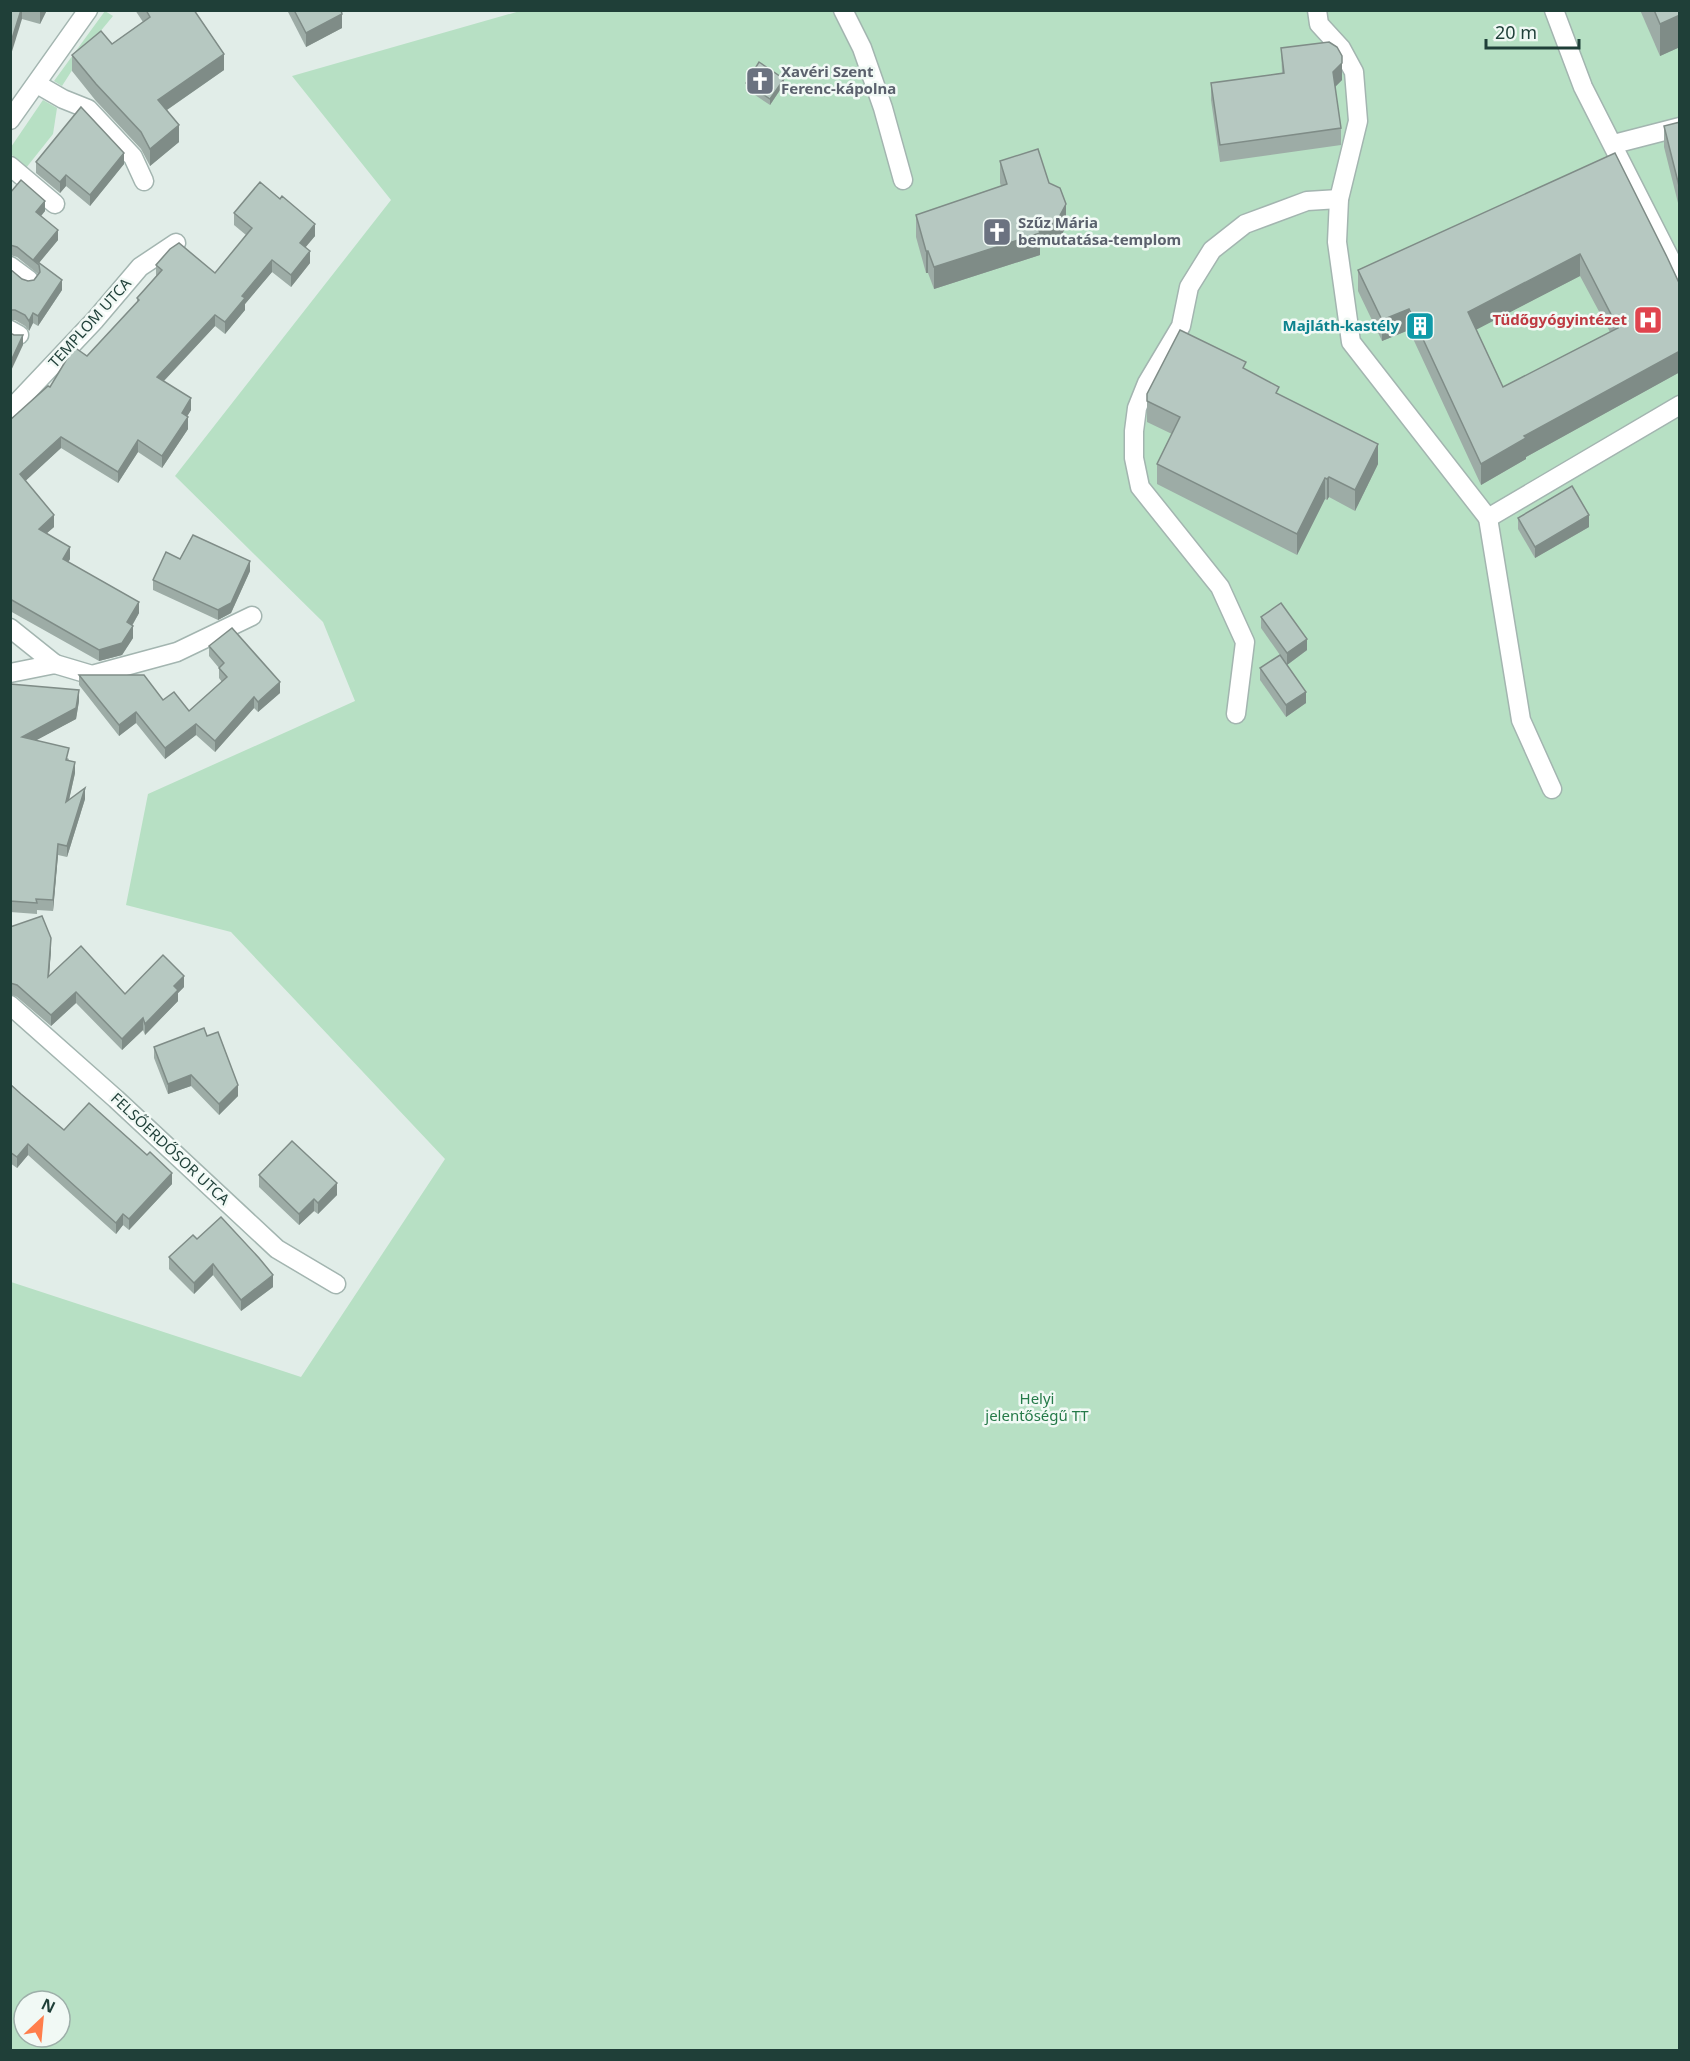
<svg xmlns="http://www.w3.org/2000/svg" width="1690" height="2061" font-family="'Noto Sans',sans-serif">
<rect width="100%" height="100%" fill="#e1ede8"/>
<g fill="#b7e0c4" fill-rule="evenodd">
<path d="M105,11L113,16L85,50L62,86L54,81Z"/>
<path d="M520,11H1679V2050H11V1282L301,1377L445,1159L231,932L126,905L148,794L355,701L323,622L175,476L391,200L292,76ZM24,2001H60V2037H24Z"/>
<path d="M43,100L57,108L53,134L26,168L11,154V147Z"/>
</g>
<g fill="none" stroke-linecap="round" stroke-linejoin="round">
<g stroke="#a3b5b0" stroke-width="21">
<g id="minor">
<path d="M843,10L862,48L883,108L903,180"/>
<path d="M1317,10L1319,24L1341,48L1354,72L1358,121L1339,199L1337,242L1351,342L1488,518L1680,405"/>
<path d="M1554,10L1583,87L1680,278"/>
<path d="M37,84L63,99L88,109L133,157L144,181"/>
<path d="M10,120L88,10"/>
<path d="M1614,144L1680,127"/>
<path d="M10,166L55,204"/>
<path d="M10,266L29,280"/>
<path d="M10,330L19,335"/>
<path d="M10,410L95,320L140,267L176,243"/>
<path d="M1488,518L1521,720L1552,789"/>
<path d="M10,628L55,664"/>
<path d="M10,673L55,664L92,675L177,652L252,616"/>
<path d="M1236,714L1245,642L1220,587L1140,487L1134,458V431L1137,408L1147,383L1181,326L1189,287L1212,250L1245,224L1307,201L1339,199"/>
<path d="M10,1005L116,1099L277,1249L336,1284"/>
</g>
</g>
<use href="#minor" stroke="#fff" stroke-width="18"/>
</g>
<g fill="#9daca6" fill-rule="evenodd">
<path d="M10,10H47L40,24L22,19Z"/>
<path d="M135,10H194L224,70L167,110L179,142L150,166L141,149L96,101L72,71V55L112,44L143,22Z"/>
<path d="M287,10H341L342,28L306,47Z"/>
<path d="M1640,10H1680V47L1660,56Z"/>
<path d="M1281,48L1342,80L1335,87L1341,128V145L1220,162L1211,100V83L1282,73Z"/>
<path d="M746,83L784,84L770,105L746,89Z"/>
<path d="M1680,122V211L1664,147V126Z"/>
<path d="M1615,153L1680,285V372L1526,457V459L1481,485L1409,330L1382,341L1358,291V270ZM1580,276L1610,332L1503,387L1476,329Z"/>
<path d="M1000,161L1049,183L1066,227L1058,241L1040,246V255L934,289L928,273H926L916,237V215L1001,186L1000,183Z"/>
<path d="M36,162L124,164L90,206L66,186L60,193L36,173Z"/>
<path d="M10,193L45,211L41,216L58,240L39,263L62,290L38,326L33,323L29,331L25,326L15,320H10V269L22,279L28,281L34,280L38,274L17,257L10,255Z"/>
<path d="M234,213L315,236L305,247L310,263L291,287L272,272L245,304V310L225,334L215,326L164,381L191,410L187,416L188,429L162,468L138,452L118,483L61,448L25,481L54,527L47,533L70,559L68,562L139,613L132,626L133,638L122,655L99,661L10,611V420L87,356L137,303V298L156,276V265L215,273L246,235L234,225Z"/>
<path d="M1246,370L1279,395L1378,464L1355,511L1329,497L1327,500L1325,499L1297,555L1157,484V464L1172,434L1147,422V401Z"/>
<path d="M1518,518L1589,527L1535,558L1518,529Z"/>
<path d="M180,559L250,571L231,613L218,620L153,590V580Z"/>
<path d="M1261,617L1307,650L1287,665L1261,628Z"/>
<path d="M209,646L280,693L258,712L254,708L215,752L196,735L165,759L136,723L119,736L79,685V675L163,700L189,711L222,682L219,678V668L209,656Z"/>
<path d="M1260,668L1306,703L1286,717L1260,680Z"/>
<path d="M10,684L79,701L76,719L36,740L69,759L68,761L75,773L69,800L85,799L67,857L58,855L53,911L37,910V914L10,912Z"/>
<path d="M10,927L51,950L49,976L125,994L184,987L178,993V1001L145,1035L143,1030L122,1050L76,1003L51,1026L17,997L10,994Z"/>
<path d="M207,1036L238,1096L219,1115L191,1086L168,1094L154,1058V1047Z"/>
<path d="M10,1084L21,1094L64,1130L172,1184L129,1230L123,1225L116,1234L28,1155L17,1168L10,1163Z"/>
<path d="M259,1175L337,1195L318,1214L314,1211L299,1225L259,1187Z"/>
<path d="M197,1239L273,1287L241,1311L213,1275L194,1294L169,1269V1257Z"/>
</g>
<g fill="#7f8c87">
<path d="M21,10H22V19L10,58V45Z"/>
<path d="M40,10H47L40,24Z"/>
<path d="M342,14V28L306,47V33Z"/>
<path d="M1680,15V47L1660,56V24Z"/>
<path d="M224,54V70L158,116V100Z"/>
<path d="M1342,63V80L1333,89V72Z"/>
<path d="M784,79V84L770,105V99Z"/>
<path d="M179,125V142L150,166V149Z"/>
<path d="M124,153V164L90,206V195Z"/>
<path d="M66,175V186L60,193V182Z"/>
<path d="M45,201V211L36,222V212Z"/>
<path d="M1066,204V227L1058,241L1040,246V255L934,289V267L1037,225Z"/>
<path d="M315,224V236L300,254V243Z"/>
<path d="M58,230V240L38,264L34,259Z"/>
<path d="M310,251V263L291,287V275Z"/>
<rect x="926" y="251" width="2" height="22"/>
<path d="M1580,254V276L1468,334V312Z"/>
<path d="M272,260V272L245,304V310L225,334V322L242,296Z"/>
<path d="M62,280V290L38,326V316Z"/>
<path d="M1409,309V330L1382,341V320Z"/>
<path d="M33,313V323L29,331V321Z"/>
<path d="M215,315V326L157,388V377Z"/>
<path d="M23,335V345L10,373V363Z"/>
<path d="M1680,351V372L1526,457V459L1481,485V464L1524,436Z"/>
<path d="M191,398V410L182,425V413Z"/>
<path d="M188,417V429L162,468V456Z"/>
<path d="M61,437V448L20,486V474Z"/>
<path d="M138,440V452L118,483V472Z"/>
<path d="M1378,444V464L1355,511V490Z"/>
<path d="M1329,477V497L1327,500V479Z"/>
<path d="M1325,478V499L1297,555V534Z"/>
<path d="M54,515V527L39,540V529Z"/>
<path d="M1589,515V527L1535,558V547Z"/>
<path d="M70,547V559L63,571V559Z"/>
<path d="M250,561V571L231,613L218,620V610Z"/>
<path d="M139,602V613L127,634V622Z"/>
<path d="M133,626V638L122,655L99,661V650Z"/>
<path d="M1307,639V650L1287,665V653Z"/>
<path d="M280,682V693L258,712V702Z"/>
<path d="M79,690V701L76,719L22,748V737Z"/>
<path d="M1306,692V703L1286,717V705Z"/>
<path d="M254,697V708L215,752V741Z"/>
<path d="M136,712V723L119,736V725Z"/>
<path d="M196,724V735L165,759V748Z"/>
<path d="M75,762V773L66,813V802Z"/>
<path d="M85,788V799L67,857V846Z"/>
<path d="M58,844V855L53,911V900Z"/>
<path d="M51,938V950L48,989V977Z"/>
<path d="M184,976V987L178,993V1001L145,1035V1024L174,986Z"/>
<path d="M76,992V1003L51,1026V1015Z"/>
<path d="M143,1018V1030L122,1050V1039Z"/>
<path d="M191,1075V1086L168,1094V1084Z"/>
<path d="M238,1085V1096L219,1115V1104Z"/>
<path d="M28,1144V1155L17,1168V1157Z"/>
<path d="M172,1173V1184L129,1230V1219Z"/>
<path d="M337,1183V1195L318,1214V1203Z"/>
<path d="M314,1199V1211L299,1225V1214Z"/>
<path d="M123,1214V1225L116,1234V1223Z"/>
<path d="M213,1264V1275L194,1294V1283Z"/>
<path d="M273,1275V1287L241,1311V1300Z"/>
</g>
<g fill="#b6c8c1" stroke="#7f8c87" stroke-width="1.5" fill-rule="evenodd">
<path d="M10,10H21L10,45Z"/>
<path d="M146,10H194L224,54L158,100L179,125L150,149L141,132L96,84L72,55L101,31L112,44L150,17Z"/>
<path d="M294,10H341L342,14L306,33Z"/>
<path d="M1654,10H1680V15L1660,24Z"/>
<path d="M1329,42L1337,47L1342,56V63L1333,72L1341,128L1220,145L1211,83L1284,73L1281,48Z"/>
<path d="M759,62L784,79L770,99L746,83Z"/>
<path d="M81,107L124,153L90,195L66,175L60,182L36,162Z"/>
<path d="M1680,122V190L1664,126Z"/>
<path d="M1038,149L1049,183L1060,188L1066,204L1058,219L1037,225L1040,233L934,267L928,251H926L916,215L1007,184L1000,161Z"/>
<path d="M1615,153L1667,257L1680,285V351L1524,436L1526,438L1481,464L1409,309L1382,320L1358,270ZM1580,254L1618,328L1503,387L1468,312Z"/>
<path d="M21,180L45,201L36,212L58,230L34,259L62,280L38,316L33,313L29,321L25,315L15,310H10V269L22,279L28,281L34,280L40,272L39,265L17,247L10,245V193Z"/>
<path d="M260,182L280,199L282,196L315,224L300,243L310,251L291,275L272,260L242,296L245,298L225,322L215,315L157,377L191,398L182,413L188,417L162,456L138,440L118,472L61,437L20,474L54,515L39,529L70,547L63,559L139,602L127,622L133,626L122,643L99,650L10,599V420L48,386L50,387L74,347L87,356L139,300L137,298L162,270L156,265L170,249L179,243L215,273L252,228L234,213Z"/>
<path d="M1180,330L1246,362L1243,368L1279,387L1276,393L1378,444L1355,490L1329,477L1327,479L1325,478L1297,534L1157,464L1180,417L1147,401V394Z"/>
<path d="M10,333L14,335H23L10,363Z"/>
<path d="M1572,486L1589,515L1535,547L1518,518Z"/>
<path d="M193,535L250,561L231,603L218,610L153,580L166,552L180,559Z"/>
<path d="M1281,603L1307,639L1287,653L1261,617Z"/>
<path d="M232,628L280,682L258,702L254,697L215,741L196,724L165,748L136,712L119,725L79,675H144L163,700L174,692L189,711L227,677L219,668L224,663L209,646Z"/>
<path d="M1280,655L1306,692L1286,705L1260,668Z"/>
<path d="M10,684L79,690L76,708L22,737L69,748L66,760L75,762L66,802L85,788L67,846L58,844L53,900L36,899L37,903L10,901Z"/>
<path d="M42,916L51,938L48,977L81,946L125,994L163,955L184,976L174,986L178,990L145,1024L143,1018L122,1039L76,992L51,1015L17,985L10,983V927Z"/>
<path d="M204,1028L207,1036L218,1032L238,1085L219,1104L191,1075L168,1084L154,1047Z"/>
<path d="M10,1084L21,1094L64,1130L89,1103L147,1155L150,1152L172,1173L129,1219L123,1214L116,1223L28,1144L17,1157L10,1152Z"/>
<path d="M292,1141L337,1183L318,1203L314,1199L299,1214L259,1175Z"/>
<path d="M221,1217L259,1258L273,1275L241,1300L213,1264L194,1283L169,1257L193,1235L197,1239Z"/>
</g>
<defs>
<g id="church-square" transform="scale(1.5)"><rect x="-9" y="-9" width="18" height="18" rx="4" fill="#6b7280" stroke="#f1f9f5"/><path d="M-1.2-6h2.4v3.5h3.3v2.4h-3.3V6h-2.4V-.1h-3.3v-2.4h3.3Z" fill="#fff"/></g>
<g id="hospital-square" transform="scale(1.5)"><rect x="-9" y="-9" width="18" height="18" rx="4" fill="#e0444e" stroke="#f1f9f5"/><path d="M-5-5h3v3.5h4V-5h3V5h-3V1.5h-4V5h-3Z" fill="#fff"/></g>
<g id="building-square" transform="scale(1.5)"><rect x="-9" y="-9" width="18" height="18" rx="4" fill="#0f9aa8" stroke="#f1f9f5"/><path d="M-4-6H4V6H1V3H-1V6H-4ZM-2.5-4.3h1.7v1.8h-1.7ZM.8-4.3h1.7v1.8H.8ZM-2.5-1h1.7V.8h-1.7ZM.8-1h1.7V.8H.8Z" fill="#fff"/></g>
</defs>
<g fill-rule="evenodd">
<use href="#church-square" x="760" y="81"/>
<use href="#church-square" x="997" y="232"/>
<use href="#hospital-square" x="1648" y="320"/>
<use href="#building-square" x="1420" y="326"/>
</g>
<g text-anchor="middle" stroke-width="5" stroke-linejoin="round" paint-order="stroke">
<g font-size="15" font-weight="bold" fill="#5b616d" stroke="#f1f9f5" text-anchor="start">
<text x="781" y="77">Xavéri Szent<tspan x="781" dy="17">Ferenc-kápolna</tspan></text>
<text x="1018" y="228">Szűz Mária<tspan x="1018" dy="17">bemutatása-templom</tspan></text>
</g>
<g font-size="15" font-weight="bold" fill="#be3a42" stroke="#f1f9f5" text-anchor="end">
<text x="1627" y="325">Tüdőgyógyintézet</text>
</g>
<g font-size="15" fill="#1f3f38" stroke="#f1f9f5">
<text transform="translate(90 323) rotate(-48)" y="5">TEMPLOM UTCA</text>
<text transform="translate(170 1149) rotate(43)" y="5">FELSŐERDŐSOR UTCA</text>
</g>
<g font-size="15" font-weight="bold" fill="#0d838f" stroke="#f1f9f5" text-anchor="end">
<text x="1399" y="331">Majláth-kastély</text>
</g>
<g font-size="15" fill="#257a49" stroke="#f1f9f5">
<text x="1037" y="1404">Helyi<tspan x="1037" dy="17">jelentőségű TT</tspan></text>
</g>
</g>
<rect width="1690" height="2061" fill="none" stroke="#1f3f38" stroke-width="24"/>
<g transform="translate(42 2019) rotate(26)"><circle r="28" fill="#f1f9f5" stroke="#9dafa9" stroke-width="1.5"/>
<path d="M0-4.5L10 22L0 15L-10 22Z" fill="#ff7e4c"/>
<text y="-9" font-size="16" font-weight="bold" text-anchor="middle" fill="#1f3f38">N</text>
</g>
<path d="M1486 39v9h93v-9" fill="none" stroke="#1f3f38" stroke-width="3"/>
<text x="1495" y="39" font-size="18" fill="#1f3f38" stroke="#f1f9f5" stroke-width="4.5" paint-order="stroke">20 m</text>
</svg>
